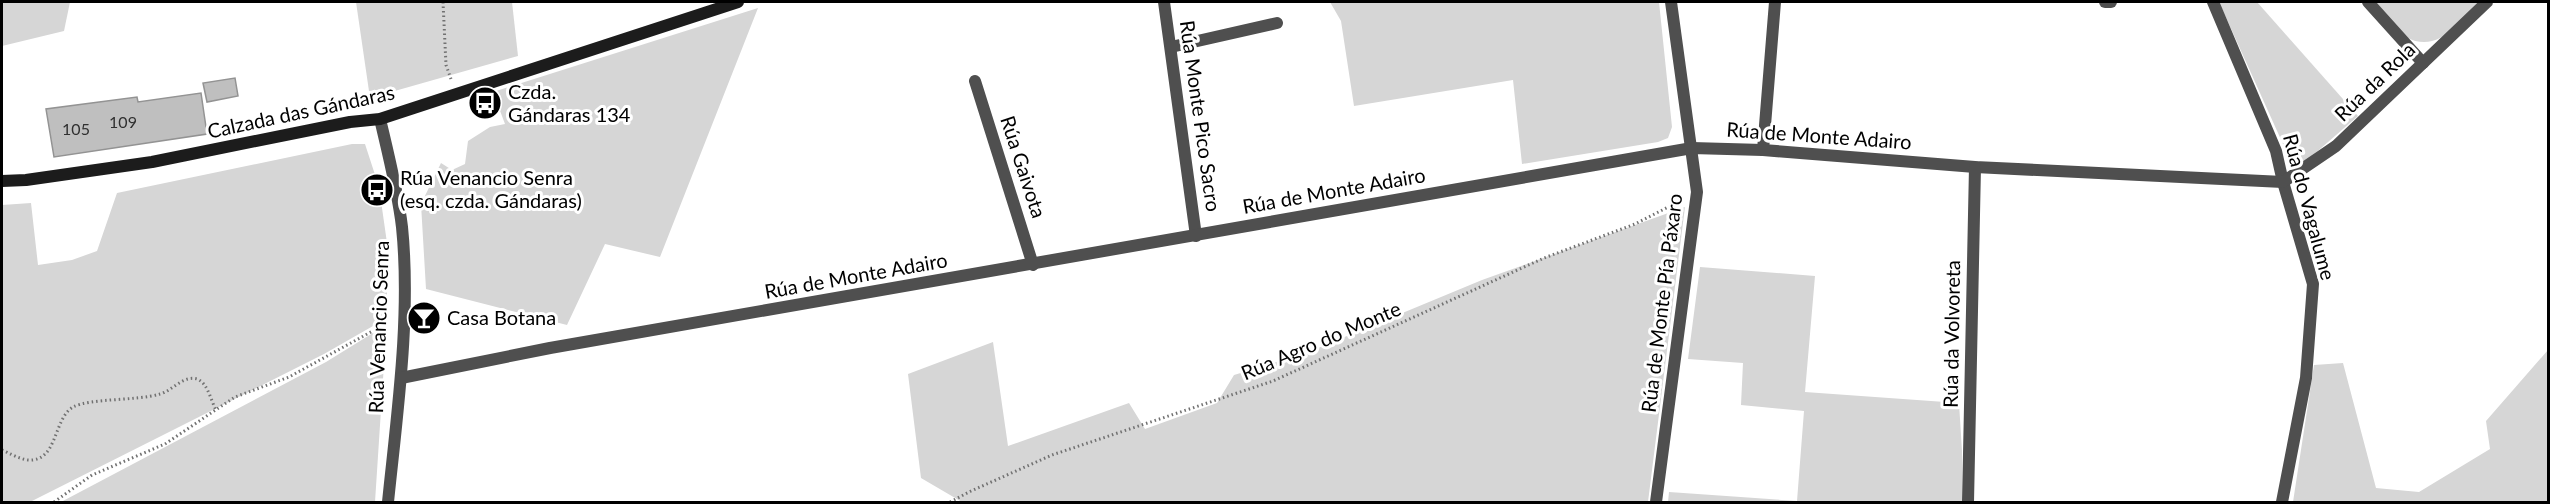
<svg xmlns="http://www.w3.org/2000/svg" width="2550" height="504" font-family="Lato,sans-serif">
<rect width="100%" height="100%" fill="#fff"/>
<g fill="#d6d6d6">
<path d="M2,2H70L64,31L2,46Z"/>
<path d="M356,2H512L518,56L370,98Z"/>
<path d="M1330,2H1659L1672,127L1668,138L1658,142L1522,164L1513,80L1354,106L1341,21Z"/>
<path d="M2219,2H2257L2358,116L2305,162H2291Z"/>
<path d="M2375,2H2480C2460,21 2438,55 2406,37C2395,30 2384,12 2375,2Z"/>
<path d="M758,8L660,257L605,244L567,325L426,289L421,204L441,163L452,170L465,164L468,141L490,127L505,124L493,92Z"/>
<path d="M352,144H365L379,187L387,243V318L324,354L30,502H2V205L31,203L38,265L72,260L97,251L117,193Z"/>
<path d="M1685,207L1648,502H962L921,478L908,374L993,342L1008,446L1129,403L1145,429L1217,403L1234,375L1306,353L1482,280Z"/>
<path d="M1700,267L1815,276L1805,392L1959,403L1962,451V502H1668L1669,492L1797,501L1804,411L1741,405L1743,363L1688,359Z"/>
<path d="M381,328L386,333L375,502H61L326,362Z"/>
<path d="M2548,350V502H2293L2314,365L2343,363L2376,488L2419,492L2490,449L2486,421Z"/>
</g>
<g fill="#bfbfbf" stroke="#939393" stroke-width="1.5">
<path d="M235,78L238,96L207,102L203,83Z"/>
<path d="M201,93L207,134L54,157L46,109L137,97L138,102Z"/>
</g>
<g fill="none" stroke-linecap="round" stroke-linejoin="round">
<g stroke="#717171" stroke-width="3" stroke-dasharray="1.5 3" stroke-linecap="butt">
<path d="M443,2L446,65L451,79"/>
<path d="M2,450C9,453 19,459 28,460C58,462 53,419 73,407C90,398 137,401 160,394C172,391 183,375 197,379C208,383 211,401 216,410"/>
<path d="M54,502L92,475L165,444L235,397L289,377L389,322"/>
<path d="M950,502L971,491L1052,455L1273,381L1544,258L1635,224L1680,201"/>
</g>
<g stroke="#4f4f4f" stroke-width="12">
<path d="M1164,2L1196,236"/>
<path d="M2105,2H2111"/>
<path d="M2213,2L2276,151L2283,182L2313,284L2306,378L2282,502"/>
<path d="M2368,2L2423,63"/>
<path d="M1171,47L1277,23"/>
<path d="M975,81L1033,265"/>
<path d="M380,119C388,153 398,192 402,227C411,316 397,414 388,502"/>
<path d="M1763,150L1775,2"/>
<path d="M401,378L550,348L1692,148L1763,150L1975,167L2283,182L2336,146L2487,2"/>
<path d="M1656,502L1697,192L1671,2"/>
<path d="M1968,502L1975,167"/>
</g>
<path stroke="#1c1c1c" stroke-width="12" d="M2,181L26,180L152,162L350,122L380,119L738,2"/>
</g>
<defs>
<g id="bus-disc" transform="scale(1.725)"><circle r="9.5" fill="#000" stroke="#fff"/><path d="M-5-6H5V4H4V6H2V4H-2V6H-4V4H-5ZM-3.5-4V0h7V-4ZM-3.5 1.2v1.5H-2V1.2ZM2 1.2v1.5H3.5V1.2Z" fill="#fff"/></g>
<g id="bar-disc" transform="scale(1.725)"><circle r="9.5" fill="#000" stroke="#fff"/><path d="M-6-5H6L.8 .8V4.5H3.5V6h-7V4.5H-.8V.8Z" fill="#fff"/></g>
</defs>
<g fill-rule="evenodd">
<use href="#bus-disc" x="485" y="103"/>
<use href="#bus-disc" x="377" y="190"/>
<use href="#bar-disc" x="424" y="318"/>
</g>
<g text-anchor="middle" stroke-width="6" stroke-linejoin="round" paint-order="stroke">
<g font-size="16" fill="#303030">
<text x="123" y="128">109</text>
<text x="76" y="135">105</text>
</g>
<g font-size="20" fill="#000" stroke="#fff">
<text transform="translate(2375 82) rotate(-44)" y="7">Rúa da Rola</text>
<text transform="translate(301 112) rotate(-12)" y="7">Calzada das Gándaras</text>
<text transform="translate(1200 116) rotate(82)" y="7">Rúa Monte Pico Sacro</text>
<text transform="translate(1819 136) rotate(4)" y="7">Rúa de Monte Adairo</text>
<text transform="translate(1023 167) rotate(72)" y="7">Rúa Gaivota</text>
<text transform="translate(1334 191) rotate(-10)" y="7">Rúa de Monte Adairo</text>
<text transform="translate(2309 207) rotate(75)" y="7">Rúa do Vagalume</text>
<text transform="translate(856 276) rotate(-10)" y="7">Rúa de Monte Adairo</text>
<text transform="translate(1662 303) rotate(-83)" y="7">Rúa de Monte Pía Páxaro</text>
<text transform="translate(379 327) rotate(-88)" y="7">Rúa Venancio Senra</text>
<text transform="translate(1952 334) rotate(-89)" y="7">Rúa da Volvoreta</text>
<text transform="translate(1321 341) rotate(-23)" y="7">Rúa Agro do Monte</text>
</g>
<g font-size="20" fill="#000" stroke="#fff" text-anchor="start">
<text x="508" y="99">Czda.<tspan x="508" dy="23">Gándaras 134</tspan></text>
<text x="400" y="185">Rúa Venancio Senra<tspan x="400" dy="23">(esq. czda. Gándaras)</tspan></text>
<text x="447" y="325">Casa Botana</text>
</g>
</g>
<rect width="2550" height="504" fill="none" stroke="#000000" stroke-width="6"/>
</svg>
